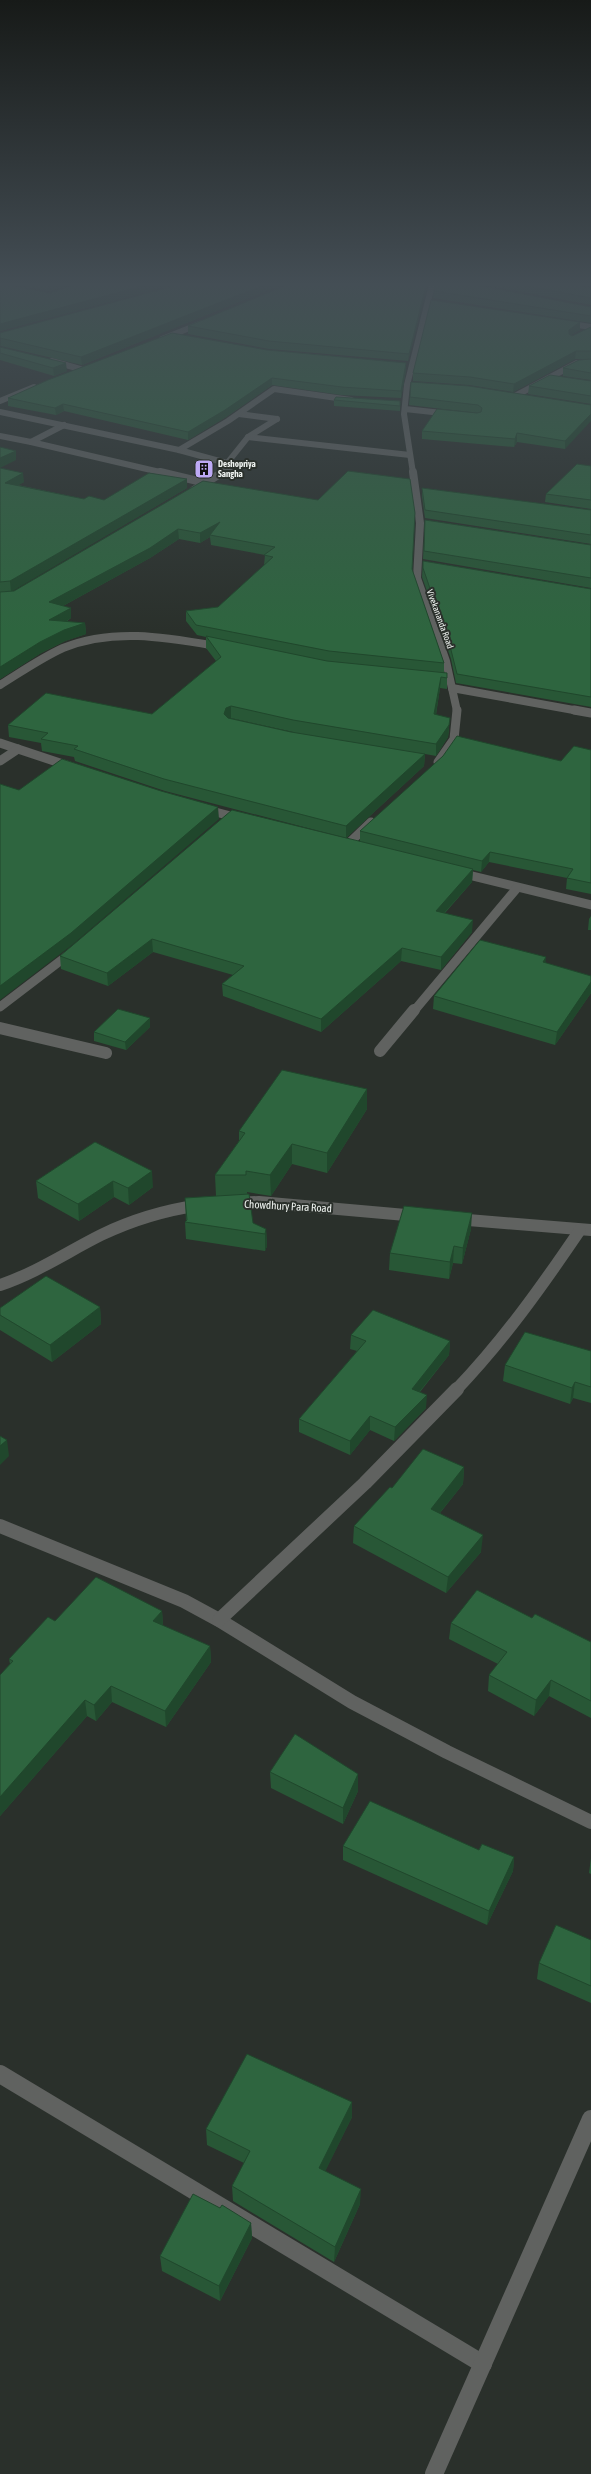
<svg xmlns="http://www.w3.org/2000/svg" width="591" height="2474" font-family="'Asap Condensed',sans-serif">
<rect width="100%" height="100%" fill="#2a302b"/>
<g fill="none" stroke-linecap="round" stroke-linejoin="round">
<g stroke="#606260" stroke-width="6">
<path d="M565,323L591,327"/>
<path d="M162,339L202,323"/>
<path d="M52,361L80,369"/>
<path d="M515,396L577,363H591"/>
<path d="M0,401L34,387"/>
<path d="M405,409L451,414"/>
<path d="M0,412L179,450L234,465L221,473"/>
<path d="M239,414L277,419"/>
<path d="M0,436L31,442L64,425"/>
<path d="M248,437L410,455"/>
<path d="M31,442L164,473"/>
<path d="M179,450L228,421L274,389L351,400"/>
<path d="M228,462L248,437L277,419"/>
<path d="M413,473L404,414L407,385L432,285"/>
</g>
<g stroke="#606260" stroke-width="8">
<path d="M160,472L206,483"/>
<path d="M413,472L420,523L417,578L446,661L457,711"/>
<path d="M194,490L223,472"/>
<path d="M0,685C21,672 41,658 63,648C115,627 169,638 222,647"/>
<path d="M452,688L579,711"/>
</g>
<g stroke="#606260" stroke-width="9">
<path d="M574,710L591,713"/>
<path d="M0,743L72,767"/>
<path d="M0,761L18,749"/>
<path d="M438,762L454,739L457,710"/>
<path d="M204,809L242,819"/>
<path d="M347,845L371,822"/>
<path d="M456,872L591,905"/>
<path d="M0,1007L72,952"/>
<path d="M414,1011L517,888"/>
</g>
<g stroke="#606260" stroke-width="12">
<path d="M0,1028L106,1053"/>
<path d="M380,1051L414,1010"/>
<path d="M234,1203L259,1202L417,1216"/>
<path d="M456,1219L591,1230"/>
<path d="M0,1285C36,1273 67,1252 101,1235C132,1220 166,1210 200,1205"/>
<path d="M456,1390C503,1341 542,1286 580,1230"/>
</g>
<g stroke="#606260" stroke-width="14">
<path d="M0,1526L184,1601L219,1620L352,1702L447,1752L591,1822"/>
<path d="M219,1620L365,1483L457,1389"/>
</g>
<g stroke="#606260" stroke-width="18">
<path d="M0,2074L483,2364"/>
<path d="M434,2474L591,2119"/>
</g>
</g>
<g fill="#285736" fill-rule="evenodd">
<path d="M0,285L50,293L74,285H281L82,365L1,346H0L1,333L170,287L168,286L0,331Z"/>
<path d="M18,285H70L49,291Z"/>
<path d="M287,285H427L408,361L269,349L188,334V326Z"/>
<path d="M485,285H575L591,288V305Z"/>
<path d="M583,285H591V286Z"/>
<path d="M434,291L591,307V323L433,298Z"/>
<path d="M580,322V330L571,335L572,336L591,327V359H575L513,392L469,385L413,381V373Z"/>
<path d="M0,347L67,371L54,376L0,360Z"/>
<path d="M267,350L406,363V370L401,398L341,395L272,385L226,417L188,440L64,411L56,415L8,406V398Z"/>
<path d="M591,359V380L563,376V368Z"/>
<path d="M591,381V404L528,394L529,386Z"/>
<path d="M410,397L591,405L565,449L517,442L514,447L422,439V431L478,413L409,405Z"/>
<path d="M334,400L400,401V411L334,406Z"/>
<path d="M591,466V509L545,502L546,494Z"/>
<path d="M0,469L24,482L18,485L84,499L104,500L187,488L11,591H14L203,481L412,570L444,663V673L447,678V689L440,688L436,715L449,729L448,737L436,756L425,754L424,766L346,838L165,791L75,761L74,757L42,751L41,743L9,737L8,725L152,714L216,661L206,648V637L197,635L186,621V611L218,607L264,565L265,555L211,545L210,537L200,543L179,539L150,558L63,606L71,608V618L66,622L85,623L86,634L65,641L41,653L0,679ZM230,718H231L293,732H291Z"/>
<path d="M422,488L591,510V544L425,518L422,496Z"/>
<path d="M425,520L591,545V588L423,559Z"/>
<path d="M423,561L591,589V707L456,683L451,659L422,577Z"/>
<path d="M591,750V894L566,889L567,878L489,862L481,872L473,870L472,882L445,913L472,932L441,970L401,961L321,1032L223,996L222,984L233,975L153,952L108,986L61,969L60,956L360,842V831Z"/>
<path d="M591,916V930H588L589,919Z"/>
<path d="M546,963L591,976V993L555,1045L433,1009L434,996Z"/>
<path d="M150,1027L126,1050L94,1041V1032Z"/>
<path d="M367,1089V1109L327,1173L292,1164L271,1196L247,1192L253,1223L266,1229L267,1246L265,1251L186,1239L185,1222L186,1221L185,1198L216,1196L215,1175L239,1141V1131Z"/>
<path d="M95,1142L153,1187L129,1205L114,1197L79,1221L38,1198L36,1181Z"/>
<path d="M471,1229L462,1264L453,1263L449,1279L389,1270L390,1253Z"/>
<path d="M100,1307L101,1324L52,1362L0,1330V1308Z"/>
<path d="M351,1335L450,1341L449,1355L420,1392L426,1408L394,1441L370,1430L350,1455L299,1432V1419L357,1351L350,1349Z"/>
<path d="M591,1351V1403L573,1398L570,1404L503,1381L505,1365Z"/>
<path d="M464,1467L463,1484L440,1513L481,1552L446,1593L353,1543L354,1526L392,1488Z"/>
<path d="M162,1611L163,1626L210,1646L211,1662L166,1727L112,1702L96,1721L87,1716L0,1816V1675L10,1664L9,1659L55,1621Z"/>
<path d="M532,1618L591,1642V1718L549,1696L534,1716L488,1691L489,1675L498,1664L449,1639L451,1623Z"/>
<path d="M270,1772L358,1774V1791L343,1824L271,1788Z"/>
<path d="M343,1846L479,1850L514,1857L513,1871L487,1925L343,1860Z"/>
<path d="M591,1858V1874L589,1873Z"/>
<path d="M591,1940V2003L537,1979L539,1963Z"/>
<path d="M352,2102V2117L325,2171L360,2204L334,2262L233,2201L232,2186L244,2163L207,2145L206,2129Z"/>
<path d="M220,2208L251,2223L252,2238L220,2301L162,2271L160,2256Z"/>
</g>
<g fill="#20472c">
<path d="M48,285H70L49,291Z"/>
<path d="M146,285H168V286L0,331V324Z"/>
<path d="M264,285H281L82,365L81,357Z"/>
<path d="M426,285H427L408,361L409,354Z"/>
<path d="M580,322V330L568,337L569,330Z"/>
<path d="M0,338L1,346H0Z"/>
<path d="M576,351L575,359L513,392L514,384Z"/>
<path d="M66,363L67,371L54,376L53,368Z"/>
<path d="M406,363V370L401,398V391Z"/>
<path d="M272,378V385L226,417L188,440V432Z"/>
<path d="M63,404L64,411L56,415L55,408Z"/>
<path d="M591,414V421L565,449V441Z"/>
<path d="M517,433V442L514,447L515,439Z"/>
<path d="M16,451V460L0,468V458Z"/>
<path d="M23,473L24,482L6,492L5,483Z"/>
<path d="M187,479V488L11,592L10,581Z"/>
<path d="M220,522L210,535V537L200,543V533Z"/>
<path d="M178,529L179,539L150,558L50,613L49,602Z"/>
<path d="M71,608V618L50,631L49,620Z"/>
<path d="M85,623L86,634L65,641L41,653L0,679V667L40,642L64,630Z"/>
<path d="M441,677L440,688L434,726V714Z"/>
<path d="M231,706V718L226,720L224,714L226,708Z"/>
<path d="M450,718L448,737L436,756V744Z"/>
<path d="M425,754L424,766L346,838V826Z"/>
<path d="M218,807L219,819L72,945L0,1000V986Z"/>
<path d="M490,852L489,862L481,872L482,861Z"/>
<path d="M473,869L472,882L435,923L436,911Z"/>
<path d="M473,920L472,932L441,970V957Z"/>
<path d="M152,939L153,952L108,986L107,973Z"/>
<path d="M402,948L401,961L321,1032V1019Z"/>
<path d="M546,957L545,969L543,962Z"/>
<path d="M591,982V993L555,1045L557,1032Z"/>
<path d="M150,1018V1027L126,1050L125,1042Z"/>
<path d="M367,1089V1109L327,1173V1153Z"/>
<path d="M292,1144V1164L271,1196L270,1175Z"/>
<path d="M152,1171L153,1187L129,1205L128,1188Z"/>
<path d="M113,1181L114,1197L79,1221L78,1204Z"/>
<path d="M472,1213L471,1229L462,1264L463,1248Z"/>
<path d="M266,1229L267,1246L265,1251V1234Z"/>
<path d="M454,1246L453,1263L449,1279L450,1262Z"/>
<path d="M100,1307L101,1324L52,1362L50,1345Z"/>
<path d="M450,1341L449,1355L411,1402L412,1389Z"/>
<path d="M575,1382L573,1398L570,1404L572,1388Z"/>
<path d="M427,1395L426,1408L394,1441L395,1427Z"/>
<path d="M370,1416V1430L350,1455V1441Z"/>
<path d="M7,1440L9,1456L0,1465V1446Z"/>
<path d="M464,1467L463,1484L430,1525L431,1509Z"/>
<path d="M483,1535L481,1552L446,1593L448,1577Z"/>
<path d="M162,1611L163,1627L153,1621Z"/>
<path d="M210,1646L211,1662L166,1727L165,1711Z"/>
<path d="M551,1680L549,1696L534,1716L536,1700Z"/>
<path d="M111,1686L112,1702L96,1721L94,1705Z"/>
<path d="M85,1700L87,1716L0,1816V1797Z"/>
<path d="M358,1774V1791L343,1824V1808Z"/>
<path d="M514,1857L513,1871L487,1925L489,1911Z"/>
<path d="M352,2102V2117L319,2184V2168Z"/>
<path d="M361,2189L360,2204L334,2262L335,2247Z"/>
<path d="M251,2223L252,2238L220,2301L219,2286Z"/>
</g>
<g fill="#2e653f" stroke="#20472c">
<path d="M0,285H9L50,293L74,285H146L0,324Z"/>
<path d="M172,285H264L81,357L0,338V333L170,287Z"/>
<path d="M287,285H426L409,354L269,341L188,326Z"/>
<path d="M435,285H476L591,307V316L434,291Z"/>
<path d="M521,285H575L591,288V298Z"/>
<path d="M431,300L580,322L569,330V334L572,336L591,327V351H576L514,384L470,377L413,373Z"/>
<path d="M172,333L267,350L406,363L401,391L342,387L272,378L225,410L188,432L63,404L55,408L8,398L48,380Z"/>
<path d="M0,347L66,363L53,368L0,353Z"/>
<path d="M591,359V373L563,368L579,360Z"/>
<path d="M550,375L591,381V396L529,386Z"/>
<path d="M411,382L469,386L591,405V414L565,441L517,433L515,439L422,431L437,409L477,413L481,412L482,408L478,405L410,397Z"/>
<path d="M336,397L400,401V406L334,400Z"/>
<path d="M0,447L16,451L0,458Z"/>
<path d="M577,464L591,466V500L546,494Z"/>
<path d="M0,468L23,473L5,483L84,499L89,496L104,500L149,473L187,479L10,581L0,582Z"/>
<path d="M348,471L410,479L415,513L412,569L444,663L329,651L196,625L186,611L218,607L273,557L264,555L275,547L210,535L220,522L200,533L178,529L150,548L49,602L71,608L49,620L85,623L64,630L40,642L0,667V592L14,591L203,481L318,500Z"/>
<path d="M422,488L591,510V535L425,510Z"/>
<path d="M425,520L591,545V578L424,551Z"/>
<path d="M423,561L591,589V697L457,674L451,650L423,568Z"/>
<path d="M206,636L327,661L447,673V678L441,677L434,714L450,718L449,725L436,744L293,720L231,706L226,708L224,714L228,718L291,732L425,754L346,826L164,779L74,749L78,746L41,739L48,733L8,725L46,693L152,714L221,657Z"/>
<path d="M457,736L561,761L574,746L591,750V883L567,878L573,869L490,852L482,861L360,831L443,756Z"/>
<path d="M62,759L161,791L218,807L71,933L0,986V784L19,790Z"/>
<path d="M232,810L473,869L436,911L473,920L441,957L402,948L321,1019L222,984L244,966L152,939L107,973L60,956Z"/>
<path d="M480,940L546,957L543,962L591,976V982L557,1032L434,996Z"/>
<path d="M118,1009L150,1018L125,1042L94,1032Z"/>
<path d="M282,1070L367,1089L327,1153L292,1144L270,1175L246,1171V1175H215L245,1133L239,1131Z"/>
<path d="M95,1142L152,1171L128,1188L113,1181L78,1204L36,1181Z"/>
<path d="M249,1194L253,1223L266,1229L265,1234L185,1222L187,1220L185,1198Z"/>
<path d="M404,1206L472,1213L463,1248L454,1246L450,1262L390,1253Z"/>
<path d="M46,1276L100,1307L50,1345L0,1315V1308Z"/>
<path d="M373,1310L450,1341L412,1389L427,1395L395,1427L370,1416L350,1441L299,1419L366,1341L351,1335Z"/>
<path d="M525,1332L591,1351V1387L575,1382L572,1388L505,1365Z"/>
<path d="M0,1436L7,1440L0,1446Z"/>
<path d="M423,1449L464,1467L431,1509L483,1535L448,1577L354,1526L390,1487L392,1488Z"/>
<path d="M96,1577L162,1611L153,1621L210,1646L165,1711L111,1686L94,1705L85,1700L0,1797V1675L13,1661L9,1659L48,1617L55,1621Z"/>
<path d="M477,1590L532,1618L535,1614L591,1642V1701L551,1680L536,1700L489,1675L507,1652L451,1623Z"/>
<path d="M295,1734L358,1774L343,1808L270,1772Z"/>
<path d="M370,1801L479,1850L482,1844L514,1857L489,1911L343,1846Z"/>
<path d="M556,1925L591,1940V1986L539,1963Z"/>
<path d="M247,2054L352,2102L319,2168L361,2189L335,2247L232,2186L250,2151L206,2129Z"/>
<path d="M193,2194L220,2208L222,2205L251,2223L219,2286L160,2256Z"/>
</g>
<linearGradient id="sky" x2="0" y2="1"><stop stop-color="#171a18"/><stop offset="0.45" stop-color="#444e55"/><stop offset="1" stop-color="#444e55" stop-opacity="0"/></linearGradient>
<rect width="591" height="631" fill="url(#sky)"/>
<defs>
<g id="building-square" transform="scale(1)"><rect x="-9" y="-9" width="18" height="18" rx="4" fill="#bda9f5" stroke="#2a302b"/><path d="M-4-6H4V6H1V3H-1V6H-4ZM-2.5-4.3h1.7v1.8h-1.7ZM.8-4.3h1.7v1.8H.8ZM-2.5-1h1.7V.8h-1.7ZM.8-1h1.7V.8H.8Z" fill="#111"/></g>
</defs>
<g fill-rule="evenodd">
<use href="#building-square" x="204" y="469"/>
</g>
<g text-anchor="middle" stroke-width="4" stroke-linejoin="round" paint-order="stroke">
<g font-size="9" font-weight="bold" fill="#eff3f0" stroke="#2a302b" text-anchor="start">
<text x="218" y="467">Deshopriya<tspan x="218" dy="10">Sangha</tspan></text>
</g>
<g font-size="9" fill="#eff3f0" stroke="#2a302b">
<text transform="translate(440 619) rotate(70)" y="3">Vivekananda Road</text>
</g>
<g font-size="11" fill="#eff3f0" stroke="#2a302b">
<text transform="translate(288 1206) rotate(3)" y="4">Chowdhury Para Road</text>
</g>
</g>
</svg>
